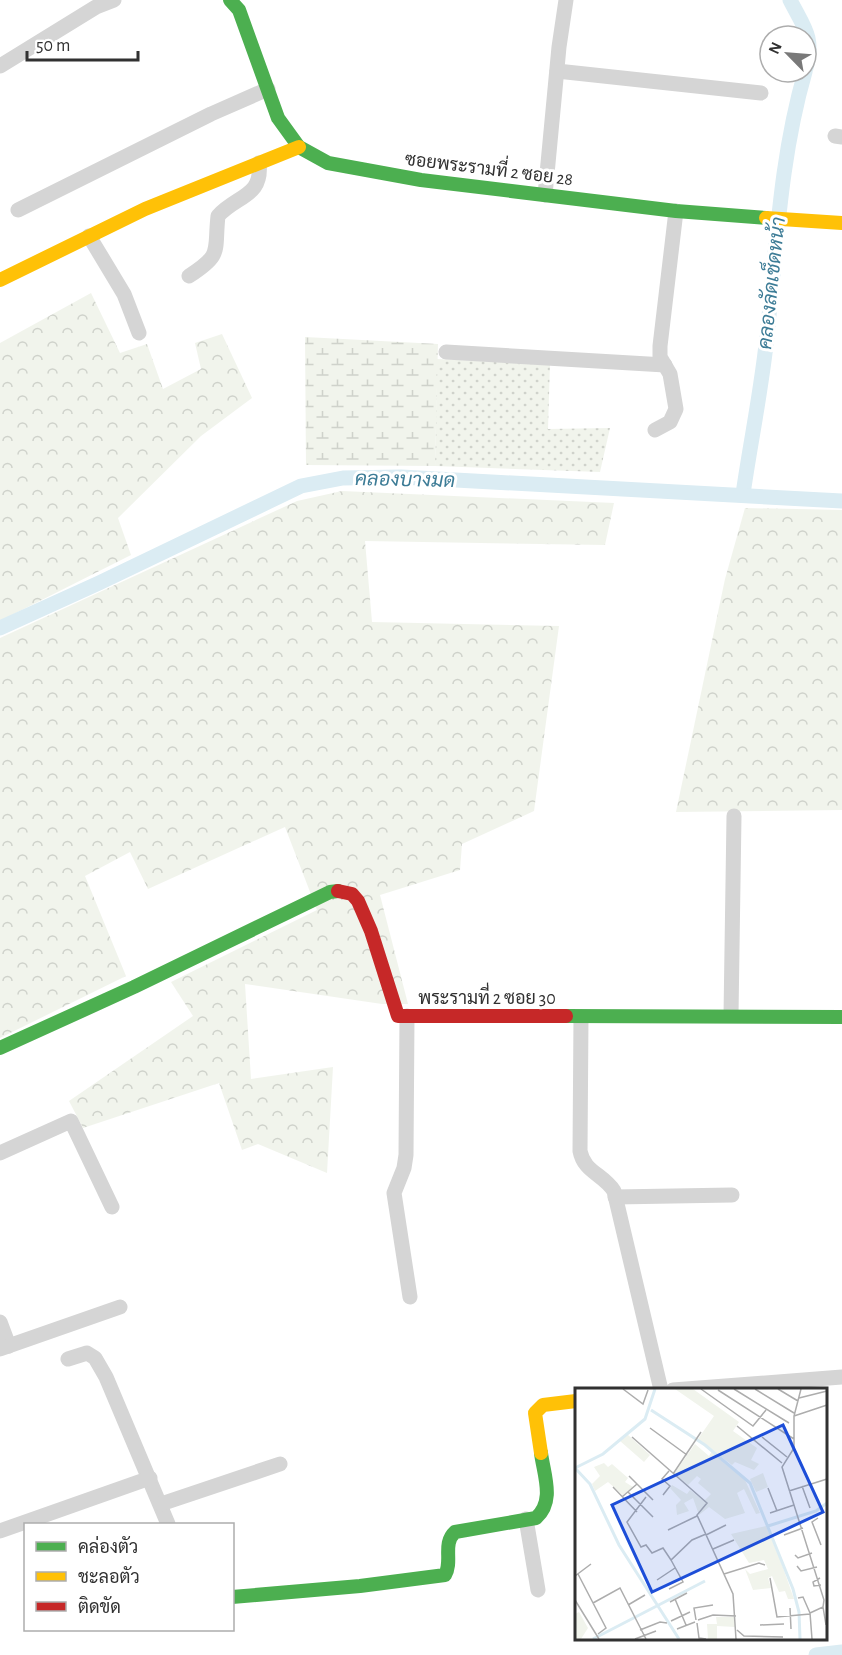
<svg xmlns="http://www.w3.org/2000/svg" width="842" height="1655" font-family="'Alegreya Sans',Sarabun,sans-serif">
<defs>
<pattern id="grass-dots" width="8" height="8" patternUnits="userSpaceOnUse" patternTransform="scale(1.5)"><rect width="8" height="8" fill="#f1f4ec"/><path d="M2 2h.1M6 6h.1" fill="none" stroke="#cfd2cb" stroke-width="1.8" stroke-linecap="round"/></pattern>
<pattern id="forest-crowns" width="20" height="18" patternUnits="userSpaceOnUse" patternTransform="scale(1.5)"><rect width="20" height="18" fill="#f1f4ec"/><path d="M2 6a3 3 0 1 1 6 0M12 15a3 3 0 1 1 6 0" fill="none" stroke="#cfd2cb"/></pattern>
<pattern id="wetland-marsh" width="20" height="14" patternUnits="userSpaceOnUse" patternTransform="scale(1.5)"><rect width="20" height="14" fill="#f1f4ec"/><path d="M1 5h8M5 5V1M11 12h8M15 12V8" fill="none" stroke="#cfd2cb"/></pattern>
</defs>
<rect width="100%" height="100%" fill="#fff"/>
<path fill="url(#grass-dots)" d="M437,359L550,364L548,429L610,428L600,472L435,466Z"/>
<g fill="url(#forest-crowns)">
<path d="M91,293L120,353L147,344L163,389L201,369L195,343L222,334L252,398L201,436L118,518L131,555L0,621V343Z"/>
<path d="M342,491L614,503L605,545L365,541L372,622L559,626L534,811L462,844L460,870L380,895L408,1004H382L245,984L251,1079L333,1067L327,1173L258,1144L242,1150L219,1083L83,1128L69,1101L193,1016L171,982L317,910L285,827L148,889L130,852L85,876L126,976L0,1038V638L297,501Z"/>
<path d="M745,508L842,510V810L676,812L725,579Z"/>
</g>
<path fill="url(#wetland-marsh)" d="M305,337L438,344L435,466L306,465Z"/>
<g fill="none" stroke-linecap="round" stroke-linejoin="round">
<g stroke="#dbecf3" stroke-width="15">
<path d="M790,0C803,26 815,37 806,68"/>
<path d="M743,494C751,438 763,383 768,326C777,240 781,155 805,72"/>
<path d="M0,628L99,583L301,486L343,478L401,477L842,501"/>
<path d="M816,1655L842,1652"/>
</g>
<g stroke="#d5d5d5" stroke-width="15">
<path d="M0,66L96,7L114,0"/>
<path d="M557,71L761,93"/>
<path d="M835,136L842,137"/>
<path d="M545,195L559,47L566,0"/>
<path d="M18,210L211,114L268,89"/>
<path d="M89,236L124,294L139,333"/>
<path d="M189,276C223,254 214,252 218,216C237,195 263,197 259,163"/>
<path d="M446,352L665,365"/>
<path d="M655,430L670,422L676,409L670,374L660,357V346L676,211"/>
<path d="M731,1015L734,816"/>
<path d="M407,1016L406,1155L404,1168L394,1193L410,1297"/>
<path d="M581,1017L580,1151C584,1172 603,1174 614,1191L661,1390"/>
<path d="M0,1153L71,1121L112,1207"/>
<path d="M615,1197L732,1195"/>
<path d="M0,1322L9,1346"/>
<path d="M0,1349L120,1307"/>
<path d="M68,1359L87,1353L95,1358L106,1377L168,1524"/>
<path d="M673,1390L842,1377"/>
<path d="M161,1504L280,1464"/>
<path d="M526,1519L538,1590"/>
<path d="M0,1531L150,1478"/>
</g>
<g stroke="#4caf50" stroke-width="14">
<path d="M230,0L239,10L278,118L299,147L328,163L421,180L676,211L766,218"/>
<path d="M566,1016L842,1017"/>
<path d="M0,1048L134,987L330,892L338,891"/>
<path d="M232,1597L360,1586L445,1575C453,1561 442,1544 455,1532L536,1518C555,1501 544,1476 541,1453"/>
</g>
<g stroke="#ffc107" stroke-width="14">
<path d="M766,218L842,223"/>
<path d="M0,280L145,209L299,147"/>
<path d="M541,1453L535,1413L543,1405L576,1401"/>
</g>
<path stroke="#c62828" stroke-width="14" d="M338,891L352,894L358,901L371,931L398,1016H566"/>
</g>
<g text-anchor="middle" stroke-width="6" stroke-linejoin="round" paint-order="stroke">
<g font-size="18" fill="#313131" stroke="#fff">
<text transform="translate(489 169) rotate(7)" y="6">ซอยพระรามที่ 2 ซอย 28</text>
<text x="487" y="1004">พระรามที่ 2 ซอย 30</text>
</g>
<g font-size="20" font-style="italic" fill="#3d7c96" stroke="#fff">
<text transform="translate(771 283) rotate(-84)" y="7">คลองลัดเช็ดหน้า</text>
<text transform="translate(405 479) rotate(1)" y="7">คลองบางมด</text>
</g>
</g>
<g transform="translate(575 1388)">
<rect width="252" height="252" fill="#fff"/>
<path d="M4,224L13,240L6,251H0V226Z" fill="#f1f4ec"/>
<path d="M100,1H118L164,34L158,43L182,60L176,72L184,76L179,82L160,74L157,77L123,51L139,28ZM52,46L75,67L69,74L45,53ZM120,56L134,68L137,63L170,92L185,125L181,126L169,101L162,105L170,125L150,131L134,119L124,127L118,110L109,115L114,123L102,127L101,117L106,112L95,100L97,97L112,106L115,102L129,113L136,106L123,95L126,91L122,88L113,97L99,86ZM29,75L33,79L37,76L53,90L50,94L58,99L48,107L33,94L20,103L17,96L25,88L19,79ZM191,138L206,174L219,211H213L210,203L204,204L197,188L193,190L196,200L178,202L170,181L175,186L193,181L189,172L174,175L156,146Z" fill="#f1f4ec"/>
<path d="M188,85L193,99L181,104L175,91ZM141,229H159L160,239L142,238V251H133L132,236H142Z" fill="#f1f4ec"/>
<path fill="none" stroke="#dbecf3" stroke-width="3" d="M76,22L130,57L175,95L218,201L224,224L225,251M0,80L15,96L44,157L104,251M0,80L28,66L70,31L80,1M193,138L241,123L252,115M18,251L130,193"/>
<path fill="none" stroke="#adadad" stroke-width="1.5" d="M48,1L68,16L73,2M126,1L178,38L191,22M159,1L214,35M180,1L219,25M203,1L223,13M226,1L219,28V60L207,79L249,212L248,219L235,225L237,251M143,2L219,51M224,10L252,3M219,28L252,17M162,38L207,75M75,40L112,67M57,49L132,115L122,127L158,206L161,251M187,49L212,69M98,86L126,44M54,88L78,112M227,98L235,120M38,99L62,124M193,100L202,123M214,103L252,91M53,104L78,129M88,107L95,98L87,91L94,83M47,109L62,96M71,109L52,134L66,159L71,157L77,165L88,160L96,172L117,152L131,146M195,125L219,117M243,130L237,134L246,157M93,142L122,128M131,147L151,137M209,147L228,140M138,161L159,152M220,167L223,170L237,165M222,178L226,183L242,179M3,186L31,240L23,246M149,186L184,175L190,177M0,188L16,176M195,190L202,229L235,226M245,190L238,194L239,198L246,197M82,192L100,180M94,201L108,194L96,172M223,210L228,209L235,225M100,211L111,237M0,212L24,251M95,214L112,205M18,215L45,200L71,251M53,217L70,207M248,219L251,237M215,220L216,241M121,232L119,220L138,217M123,232L138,227L161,228M96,233L115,224M122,235L124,250L131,251M185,237L209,236M102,241L120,234M65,242L85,234L92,235M162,242L169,248L208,249M60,251L81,243"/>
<path fill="#1d4ed8" fill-opacity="0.15" stroke="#1d4ed8" stroke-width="3" d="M208,37L248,124L77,204L37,117Z"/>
<rect width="252" height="252" fill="none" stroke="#313131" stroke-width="3"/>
</g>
<rect x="24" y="1523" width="210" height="108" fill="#ffffff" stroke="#adadad" stroke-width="1.5"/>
<rect x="36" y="1542" width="30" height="9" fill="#4caf50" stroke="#adadad" stroke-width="1.5"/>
<text x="78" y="1553" font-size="18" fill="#313131">คล่องตัว</text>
<rect x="36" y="1572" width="30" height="9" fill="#ffc107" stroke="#adadad" stroke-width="1.5"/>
<text x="78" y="1583" font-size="18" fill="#313131">ชะลอตัว</text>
<rect x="36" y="1602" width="30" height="9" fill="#c62828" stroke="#adadad" stroke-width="1.5"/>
<text x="78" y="1613" font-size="18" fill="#313131">ติดขัด</text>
<g transform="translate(788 54) rotate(295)"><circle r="28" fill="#ffffff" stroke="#adadad" stroke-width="1.5"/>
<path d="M0-4.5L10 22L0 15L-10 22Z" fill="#797979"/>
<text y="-9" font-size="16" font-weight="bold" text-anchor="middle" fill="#313131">N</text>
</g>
<path d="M27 51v9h111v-9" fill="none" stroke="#313131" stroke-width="3"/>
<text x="36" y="51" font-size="18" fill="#313131" stroke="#ffffff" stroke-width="4.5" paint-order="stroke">50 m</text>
</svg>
